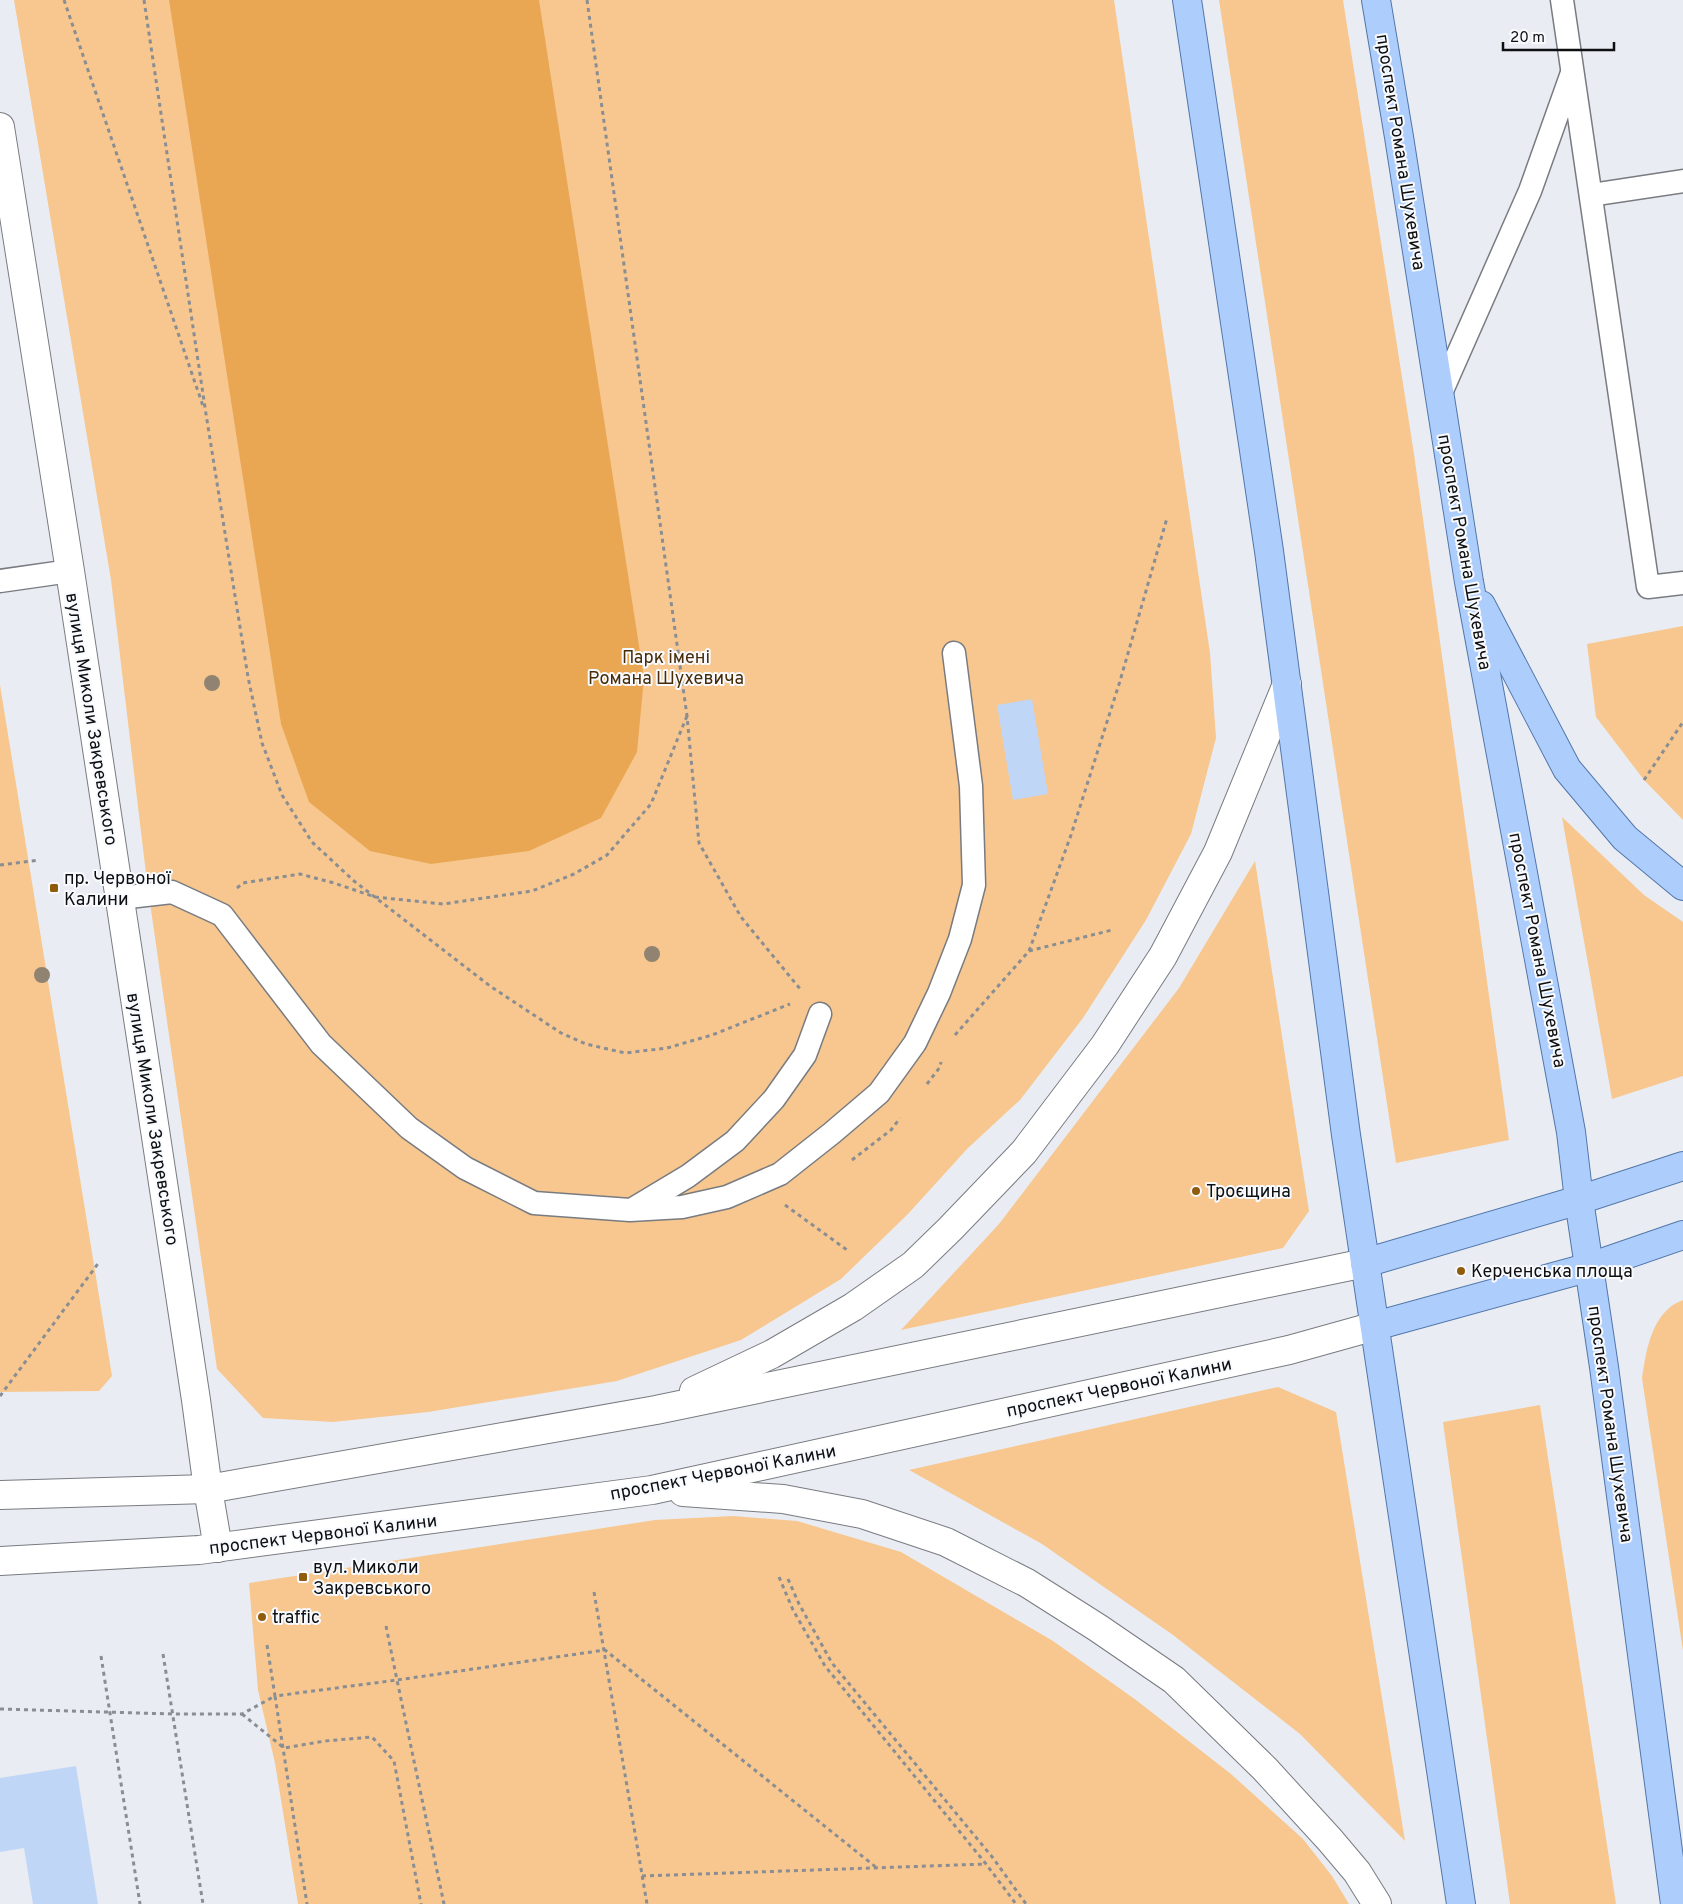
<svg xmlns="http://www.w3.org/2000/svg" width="1683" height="1904" font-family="Overpass,sans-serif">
<rect width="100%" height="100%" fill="#e9edf3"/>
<g fill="#f7c78f">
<path d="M14,0H1114L1210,653L1216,738L1191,834L1146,920L1083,1018L1020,1100L967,1149L908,1214L841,1279L741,1340L617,1381L428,1412L333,1422L263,1418L217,1369L147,882L111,580Z"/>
<path d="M1219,0H1343L1414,454L1509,1140L1396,1163Z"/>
<path d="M1683,626V820L1644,780L1596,717L1587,644Z"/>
<path d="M0,685L112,1376L99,1391L0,1392Z"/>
<path d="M1562,817L1644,895L1683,922V1076L1612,1099Z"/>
<path d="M1255,861L1309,1211L1283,1248L901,1330L999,1224L1179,988Z"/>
<path d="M1683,1300V1651L1642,1378C1646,1350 1652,1311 1683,1300Z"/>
<path d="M1278,1387L1336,1412L1405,1841L1300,1734L1173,1635L1042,1544L909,1470Z"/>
<path d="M1540,1405L1616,1904H1510L1443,1422Z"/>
<path d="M733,1516L797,1521L901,1552L1053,1641L1136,1700L1231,1774L1303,1839L1332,1876L1349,1904H298L275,1763L258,1690L249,1583L655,1520Z"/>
</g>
<path fill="#e9a753" d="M169,0H539L644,678L637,752L601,818L529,851L431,864L370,851L309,802L281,724Z"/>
<g fill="#c0d6f6">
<path d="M1032,699L1048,794L1013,800L997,705Z"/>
<path d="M76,1766L98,1904H33L24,1848L0,1852V1778Z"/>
</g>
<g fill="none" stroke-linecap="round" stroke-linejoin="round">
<g stroke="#787b80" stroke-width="25">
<g id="lane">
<path d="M1562,0L1648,587L1683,583"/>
<path d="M1591,195L1683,181"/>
<path d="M1440,395L1530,191L1572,73"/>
<path d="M0,581L70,571"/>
<path d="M120,898L172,892L222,915L321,1044L409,1128L465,1168L534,1203L630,1210L682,1207L727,1197L780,1174L832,1133L879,1093L915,1043L939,993L960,939L974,885L971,786L954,653"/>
<path d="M633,1209L688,1176L735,1141L774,1099L805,1055L820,1014"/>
</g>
</g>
<g stroke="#787b80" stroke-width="30">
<path id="street" d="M208,1489L218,1548"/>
</g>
<g stroke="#787b80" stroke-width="30">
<g id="secondary">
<path d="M0,127L70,571L196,1400L208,1489"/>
<path d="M694,1391L772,1354L853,1307L913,1265L950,1229L1024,1152L1105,1045L1163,956L1218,852L1287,684"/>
<path d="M683,1492L783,1499L862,1514L946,1542L1027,1583L1098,1628L1174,1680L1265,1769L1330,1840L1357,1872L1377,1904"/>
<path d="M0,1495L208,1489L656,1410L1365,1263"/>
<path d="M0,1561L199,1550L652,1490L1289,1350L1375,1326"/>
</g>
</g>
<g stroke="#5276a9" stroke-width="30">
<g id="primary">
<path d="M1187,0L1269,551L1346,1135L1461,1904"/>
<path d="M1376,0L1399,137L1469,582L1571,1132L1579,1200L1604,1367L1675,1904"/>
<path d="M1481,605L1567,769L1625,838L1683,886"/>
<path d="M1365,1263L1579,1200L1683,1166"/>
<path d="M1375,1326L1590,1267L1683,1235"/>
</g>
</g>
<g stroke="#8a8e92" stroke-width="3" stroke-dasharray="4 4" stroke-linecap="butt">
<path d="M64,0L203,406"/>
<path d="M144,0L206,414L248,677L262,743L282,795L312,842L354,881L490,986L561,1033L586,1044L625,1053L667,1048L712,1035L790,1004"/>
<path d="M587,0L687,716L699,843L741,917L801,990"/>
<path d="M1644,780L1683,722"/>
<path d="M0,865L39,860"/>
<path d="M237,888L243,883L300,874L334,883L375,897L443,904L532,891L574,874L607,855L651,804L687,716"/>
<path d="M1029,951L1112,930"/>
<path d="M955,1035L1029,951L1071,835L1120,681L1167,518"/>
<path d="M927,1084L940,1067L941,1062"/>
<path d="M852,1160L891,1130L900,1118"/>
<path d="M785,1205L847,1250"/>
<path d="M0,1396L100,1261"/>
<path d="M779,1577L793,1610L825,1666L986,1864L1016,1904"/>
<path d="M788,1579L799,1604L832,1663L993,1858L1026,1904"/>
<path d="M594,1592L647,1904"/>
<path d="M386,1626L397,1680L605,1650L877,1868"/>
<path d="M267,1645L275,1696L397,1680L444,1904"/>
<path d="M163,1654L203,1904"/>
<path d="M101,1656L140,1904"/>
<path d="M0,1709L173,1714H242L275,1696L307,1904"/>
<path d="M242,1714L284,1748L325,1741L372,1737L394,1761L421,1904"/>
<path d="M642,1876L986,1864"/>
</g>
<use href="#lane" stroke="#fff" stroke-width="22"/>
<use href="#street" stroke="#fff" stroke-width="28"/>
<use href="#secondary" stroke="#fff" stroke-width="28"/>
<use href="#primary" stroke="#adcefd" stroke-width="28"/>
</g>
<g fill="#908371">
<circle cx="212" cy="683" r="8"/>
<circle cx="652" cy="954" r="8"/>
<circle cx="42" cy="975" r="8"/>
</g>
<g fill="#8f5c0c" stroke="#f8fafe" stroke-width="2">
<rect x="49" y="883" width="10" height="10" rx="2.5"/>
<circle cx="1196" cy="1191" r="5"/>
<circle cx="1461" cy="1271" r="5"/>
<rect x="298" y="1572" width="10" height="10" rx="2.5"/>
<circle cx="262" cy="1617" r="5"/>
</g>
<g text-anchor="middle" stroke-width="4" stroke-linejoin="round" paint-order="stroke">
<g font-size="18" fill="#0d0f11" stroke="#f8fafe">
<text transform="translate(1401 152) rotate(81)" y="6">проспект Романа Шухевича</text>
<text transform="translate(1465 552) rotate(80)" y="6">проспект Романа Шухевича</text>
<text transform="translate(92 719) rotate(81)" y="6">вулиця Миколи Закревського</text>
<text transform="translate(1538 950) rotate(79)" y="6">проспект Романа Шухевича</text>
<text transform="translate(153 1119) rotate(81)" y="6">вулиця Миколи Закревського</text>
<text transform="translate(1119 1387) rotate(-12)" y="6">проспект Червоної Калини</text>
<text transform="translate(1611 1424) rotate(82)" y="6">проспект Романа Шухевича</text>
<text transform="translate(723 1472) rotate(-11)" y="6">проспект Червоної Калини</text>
<text transform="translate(323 1534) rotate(-7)" y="6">проспект Червоної Калини</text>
</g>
<g font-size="18" fill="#472c07" stroke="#f8fafe">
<text x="666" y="663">Парк імені<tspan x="666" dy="21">Романа Шухевича</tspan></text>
</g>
<g font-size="18" fill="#0d0f11" stroke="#f8fafe" text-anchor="start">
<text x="64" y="884">пр. Червоної<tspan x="64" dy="21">Калини</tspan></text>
<text x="1206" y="1197">Троєщина</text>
<text x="1471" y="1277">Керченська площа</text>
<text x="313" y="1573">вул. Миколи<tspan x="313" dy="21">Закревського</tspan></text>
<text x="272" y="1623">traffic</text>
</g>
</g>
<path d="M1503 42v8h111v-8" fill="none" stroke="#0d0f11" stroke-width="2.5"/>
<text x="1510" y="42" font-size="15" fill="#0d0f11" stroke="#f8fafe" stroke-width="4" paint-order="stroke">20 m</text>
</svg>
